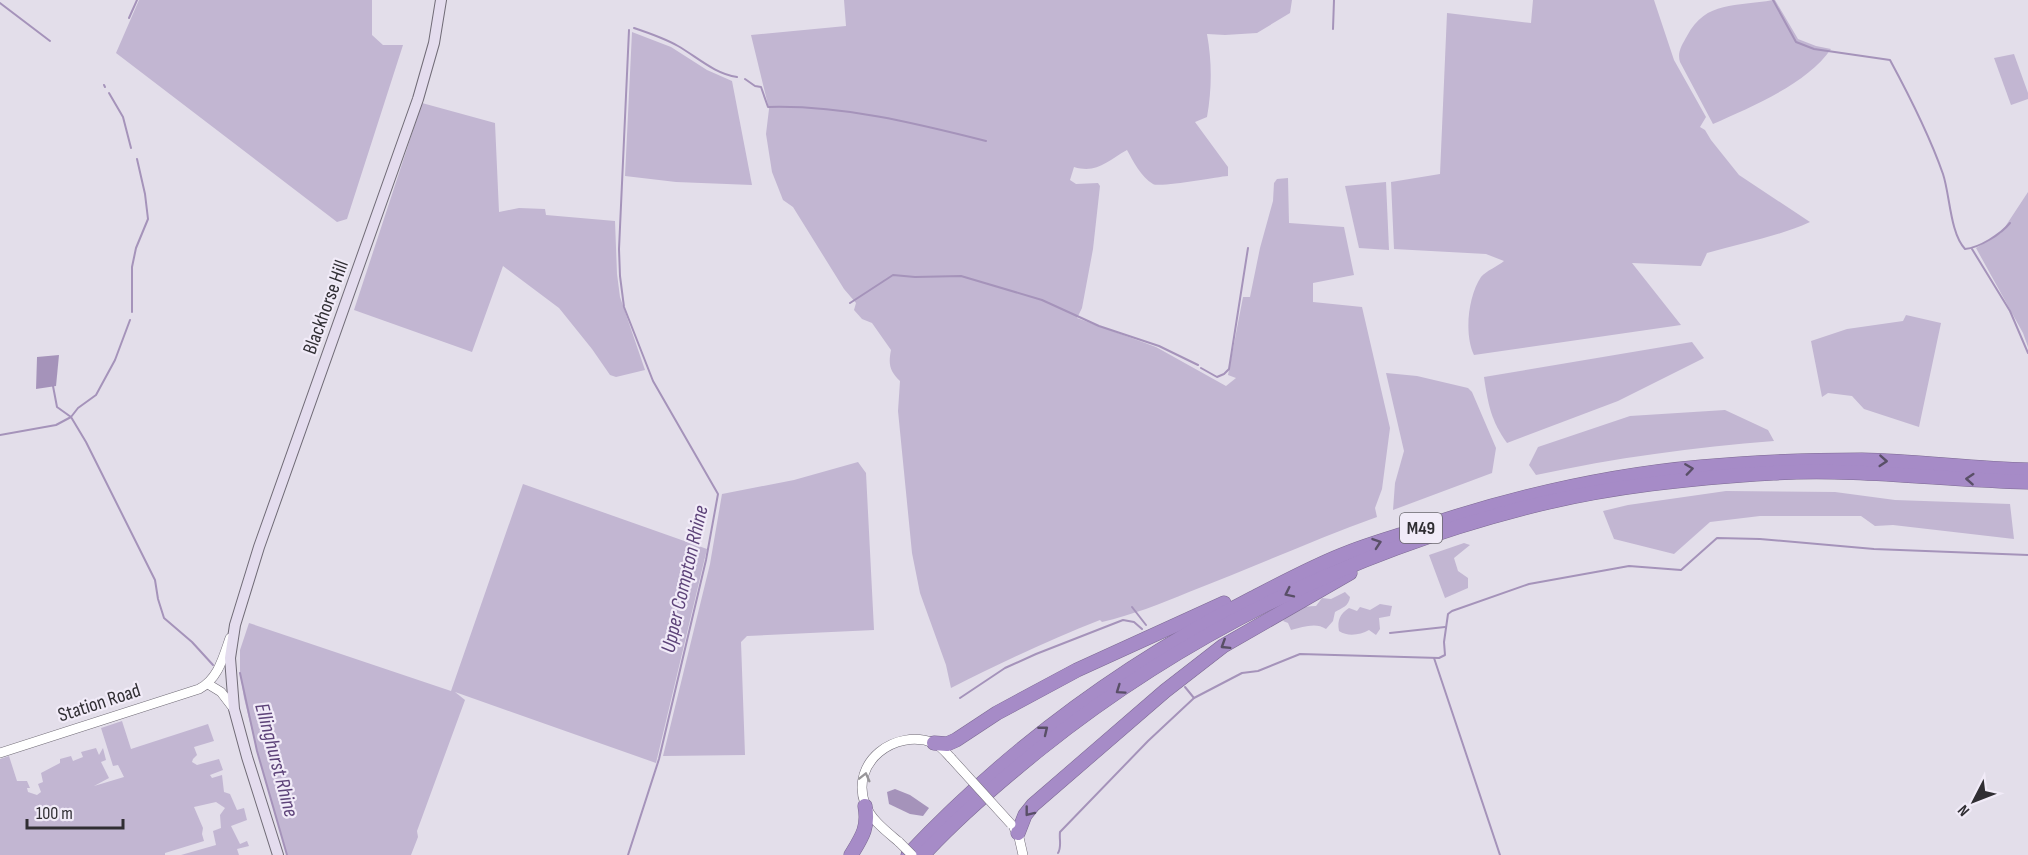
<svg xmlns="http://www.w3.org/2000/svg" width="2028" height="855" font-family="'Sofia Sans Condensed',sans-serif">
<rect width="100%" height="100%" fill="#e3deea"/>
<g fill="#c2b6d2">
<path d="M139,0H372V35L383,45H403L347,219L337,222L116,53Z"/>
<path d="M844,0H1292L1290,13L1257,33L1225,35L1207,34C1212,62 1212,88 1207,117L1195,122L1228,167V176C1215,177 1160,188 1153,184C1141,177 1133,161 1127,150C1107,161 1097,174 1074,167L1070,180L1076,184L1098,183L1100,186L1093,249L1082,308L1077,318L1156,347L1226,386L1236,378L1228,375L1243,297H1250L1260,248L1273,201L1274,183L1277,179L1288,178L1289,223L1344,227L1354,275L1313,283V302L1362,307L1390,428L1382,489L1375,508L1377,517C1313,540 1252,568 1189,592C1160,604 1132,615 1102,622L1100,620C1049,640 1000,663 951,688L946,665L920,593L912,553L898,411L900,381C890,371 888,365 891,350L872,323L862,319L854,310L856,303L844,289L793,207L783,200L772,172L766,134L769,109L751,35L846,26Z"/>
<path d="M1533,0H1654L1674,60L1706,117L1700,127L1705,130L1711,140L1739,175L1810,222C1777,237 1742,243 1707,253L1701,266L1632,263L1681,325L1474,355C1464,335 1468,296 1481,277C1486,271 1498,266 1504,261L1486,254L1394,249L1391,182L1440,174L1447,13L1531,23Z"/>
<path d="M1773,0H1775L1798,39L1816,46L1831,49C1807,84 1751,107 1713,124L1680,62C1677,52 1682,45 1687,36C1706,0 1736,7 1773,0Z"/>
<path d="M632,32L671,47L707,70L732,81L752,185L676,182L625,176Z"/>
<path d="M2014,54L2028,93V99L2011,105L1994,58Z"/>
<path d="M422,103L495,123L499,212L519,208L545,209L546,215L615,221L617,274L620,297L645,370L616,377L610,375L592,349L559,308L503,266L472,352L354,310Z"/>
<path d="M1386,182L1389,250L1359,248L1345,186Z"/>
<path d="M2028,192V347L2023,333L1976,248L2001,233Z"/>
<path d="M1906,315L1941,323L1919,427L1864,409L1852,396L1828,393L1822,397L1811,341L1847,329L1903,321Z"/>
<path d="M1692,342L1704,358L1618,401L1507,443C1491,421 1488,404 1484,377Z"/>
<path d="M1386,373L1417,376L1468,388L1472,392L1496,448L1492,473L1393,510L1395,483L1404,451Z"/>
<path d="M1725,410L1768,430L1774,441C1694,447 1615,458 1536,475L1529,465L1538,447L1630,416Z"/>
<path d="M858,462L866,473L874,630L747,636L741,642L745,755L663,756L710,564L722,494L794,480Z"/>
<path d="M523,484L707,549L656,763L455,692L465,700L417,831L418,837L411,855H287L257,751L244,698L240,673V650L249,623L451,691Z"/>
<path d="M1726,491L1835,492L1895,500L2010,504L2014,539L1893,525L1875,526L1861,516H1760L1710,522L1674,554L1614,539L1603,511L1628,505Z"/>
<path d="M1464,543L1470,545L1454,558L1458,571L1468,578V588L1445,598L1429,555Z"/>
<path d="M1345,592L1350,597C1349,606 1342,608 1335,612L1333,621L1326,629C1316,622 1303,627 1291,630L1288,623L1283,621C1292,609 1302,606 1316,606L1322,598L1331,599Z"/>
<path d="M1380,604L1392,606L1390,616L1379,618L1380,629L1376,635L1369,630C1360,635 1348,637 1339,631C1337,620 1340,614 1349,608L1357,611L1360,607L1370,610Z"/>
<path d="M122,721L131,749L208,724L214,741L194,747L197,755L193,759L192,762L197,765L219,759L223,770L210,775L212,778L222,775L224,792L230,794L237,810L244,808L247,820L231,826L240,844L247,841L249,846L237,849L239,855H181L216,845L213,831L221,828L220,815L225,808L216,802L194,807L203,828L202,834L204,841L165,853V855H0V759L9,756L17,781H27L30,788H27L28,792L37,795L41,792L38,784L43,782L41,773L60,763V759L71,756L73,761L83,757L81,752L96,748L99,755L103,748L106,760L101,762L109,778L94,786L124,777L118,765L113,766L101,728Z"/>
</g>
<g fill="#a593ba">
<path d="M59,355L56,386L36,389L37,357Z"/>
<path d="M895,789L910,795L929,808L923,816L910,814L889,804L887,792Z"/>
</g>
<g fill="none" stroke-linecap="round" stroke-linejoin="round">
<g stroke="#a593ba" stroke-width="2">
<path d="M1773,0L1796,42L1814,49L1890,60C1910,97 1929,134 1943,174C1950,195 1950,233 1965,249C1979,248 2001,234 2010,223"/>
<path d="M0,3L50,41"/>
<path d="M129,18L137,0"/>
<path d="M634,28C649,33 664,38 678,46C697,57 715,74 737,77"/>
<path d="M1333,29L1334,0"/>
<path d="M745,79L755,86L761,87L768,107C842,105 915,123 986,141"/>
<path d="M104,85L105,87"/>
<path d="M109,93L123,117L131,148"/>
<path d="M1972,249L2010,311L2028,353"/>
<path d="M850,303L893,275L915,277L961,276L1042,300L1099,326L1159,346L1198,365"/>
<path d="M132,312V267L136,248L148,219L145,194L137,159"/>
<path d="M1201,368L1217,377L1224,374L1229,369L1248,248"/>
<path d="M53,386L57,407L71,417L86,442L155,580L158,599L164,618L192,642L213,665"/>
<path d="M0,435L56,425L71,417L78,408L96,395L115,360L130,320"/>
<path d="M1132,607L1146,625"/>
<path d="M1390,633L1445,627"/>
<path d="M1434,658L1500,855"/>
<path d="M240,673L257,751L287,855"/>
<path d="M1185,687L1194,698"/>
<path d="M960,698L1005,668L1036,654L1123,620L1134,622L1142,629"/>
<path d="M1058,853C1062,847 1059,839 1060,832L1148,741L1194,698L1242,673L1258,671L1300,654L1439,658L1445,655L1444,642L1448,614L1452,611L1529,584L1629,566L1681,570L1717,538L1760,539L1874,549L2028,555"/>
<path d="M628,855L659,759L706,560L718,494L653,381L624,307L620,276L619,249L629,30"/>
</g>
<g stroke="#706b76" stroke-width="10">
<g id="tertiary">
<path d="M208,684L221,692L234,709"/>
<path d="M0,753L199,689C218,679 223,658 230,638"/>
<path d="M1014,828L1018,833L1023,855"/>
<path d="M899,842C886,831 871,820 865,804C850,762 895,728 934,743C941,746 946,753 951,758"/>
</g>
</g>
<g stroke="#706b76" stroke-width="12">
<path id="secondary" d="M278,855L247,757L234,709L230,658L235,625L259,547L418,99L434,43L441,0"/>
</g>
<g stroke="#7d6a93" stroke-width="15">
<g id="motorway">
<path d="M934,743L947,744L956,740L997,713L1077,670L1224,603"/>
<path d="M1018,833L1025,815L1033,805L1165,691L1223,646L1350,573"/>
<path d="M851,855C862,837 869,827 865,806"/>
<path d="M908,855C1008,749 1124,664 1253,598C1282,583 1312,567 1342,555C1361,547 1381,541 1400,535C1497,501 1599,476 1701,467C1754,462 1808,460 1862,460C1917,461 1973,469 2028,470"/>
<path d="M923,855C959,816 999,782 1040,749C1185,633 1353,551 1532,506C1611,486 1692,478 1773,473C1858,468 1943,480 2028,482"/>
</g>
</g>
<use href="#tertiary" stroke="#fff" stroke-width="9"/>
<use href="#secondary" stroke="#e4dcee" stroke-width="10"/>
<use href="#motorway" stroke="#a68bc7" stroke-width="14"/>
<g stroke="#706b76" stroke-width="10" stroke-linecap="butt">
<g id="tertiary-bridge">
<path d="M951,758L1011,824"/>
<path d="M899,842L912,855"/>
</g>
</g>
<use href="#tertiary-bridge" stroke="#fff" stroke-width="9"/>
</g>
<defs><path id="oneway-chevron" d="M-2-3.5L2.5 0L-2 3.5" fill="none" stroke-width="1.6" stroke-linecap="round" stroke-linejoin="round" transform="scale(1.5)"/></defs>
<g stroke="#594f67">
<use href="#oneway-chevron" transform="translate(1883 461) rotate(4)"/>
<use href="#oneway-chevron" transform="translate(1689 469) rotate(-8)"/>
<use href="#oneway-chevron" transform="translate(1970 479) rotate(-176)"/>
<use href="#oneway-chevron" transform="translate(1377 543) rotate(-19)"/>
<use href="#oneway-chevron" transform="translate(1289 593) rotate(154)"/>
<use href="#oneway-chevron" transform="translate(1225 645) rotate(148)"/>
<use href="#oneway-chevron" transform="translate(1120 690) rotate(145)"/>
<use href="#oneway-chevron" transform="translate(1044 730) rotate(-39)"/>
<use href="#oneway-chevron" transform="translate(1029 812) rotate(128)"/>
</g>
<use stroke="#989699" href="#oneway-chevron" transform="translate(865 777) rotate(-76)"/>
<g text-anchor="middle" stroke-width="4.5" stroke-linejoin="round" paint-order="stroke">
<rect fill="#f1ebf8" stroke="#6a676e" stroke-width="1.5" x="1400" y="513" width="42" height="30" rx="4.5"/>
<g font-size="18" font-weight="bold" fill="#302e33">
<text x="1421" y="534">M49</text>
</g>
<g font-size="20" fill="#302e33" stroke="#f1ebf8">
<text transform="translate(325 307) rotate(-70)" y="7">Blackhorse Hill</text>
<text transform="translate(99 702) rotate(-18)" y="7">Station Road</text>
</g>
<g font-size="21" font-style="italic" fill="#5d4379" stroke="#f1ebf8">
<text transform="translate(684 579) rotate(-77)" y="7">Upper Compton Rhine</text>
<text transform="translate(277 760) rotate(75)" y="7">Ellinghurst Rhine</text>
</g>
</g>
<g transform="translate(1974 801) rotate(228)" stroke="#f1ebf8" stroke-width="4.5" paint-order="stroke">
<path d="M0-4.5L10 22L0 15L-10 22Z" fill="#302e33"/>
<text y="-9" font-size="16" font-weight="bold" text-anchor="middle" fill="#302e33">N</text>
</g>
<path d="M27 819v9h96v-9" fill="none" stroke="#302e33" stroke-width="3"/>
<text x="36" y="819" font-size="18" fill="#302e33" stroke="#f1ebf8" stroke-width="4.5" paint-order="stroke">100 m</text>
</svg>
